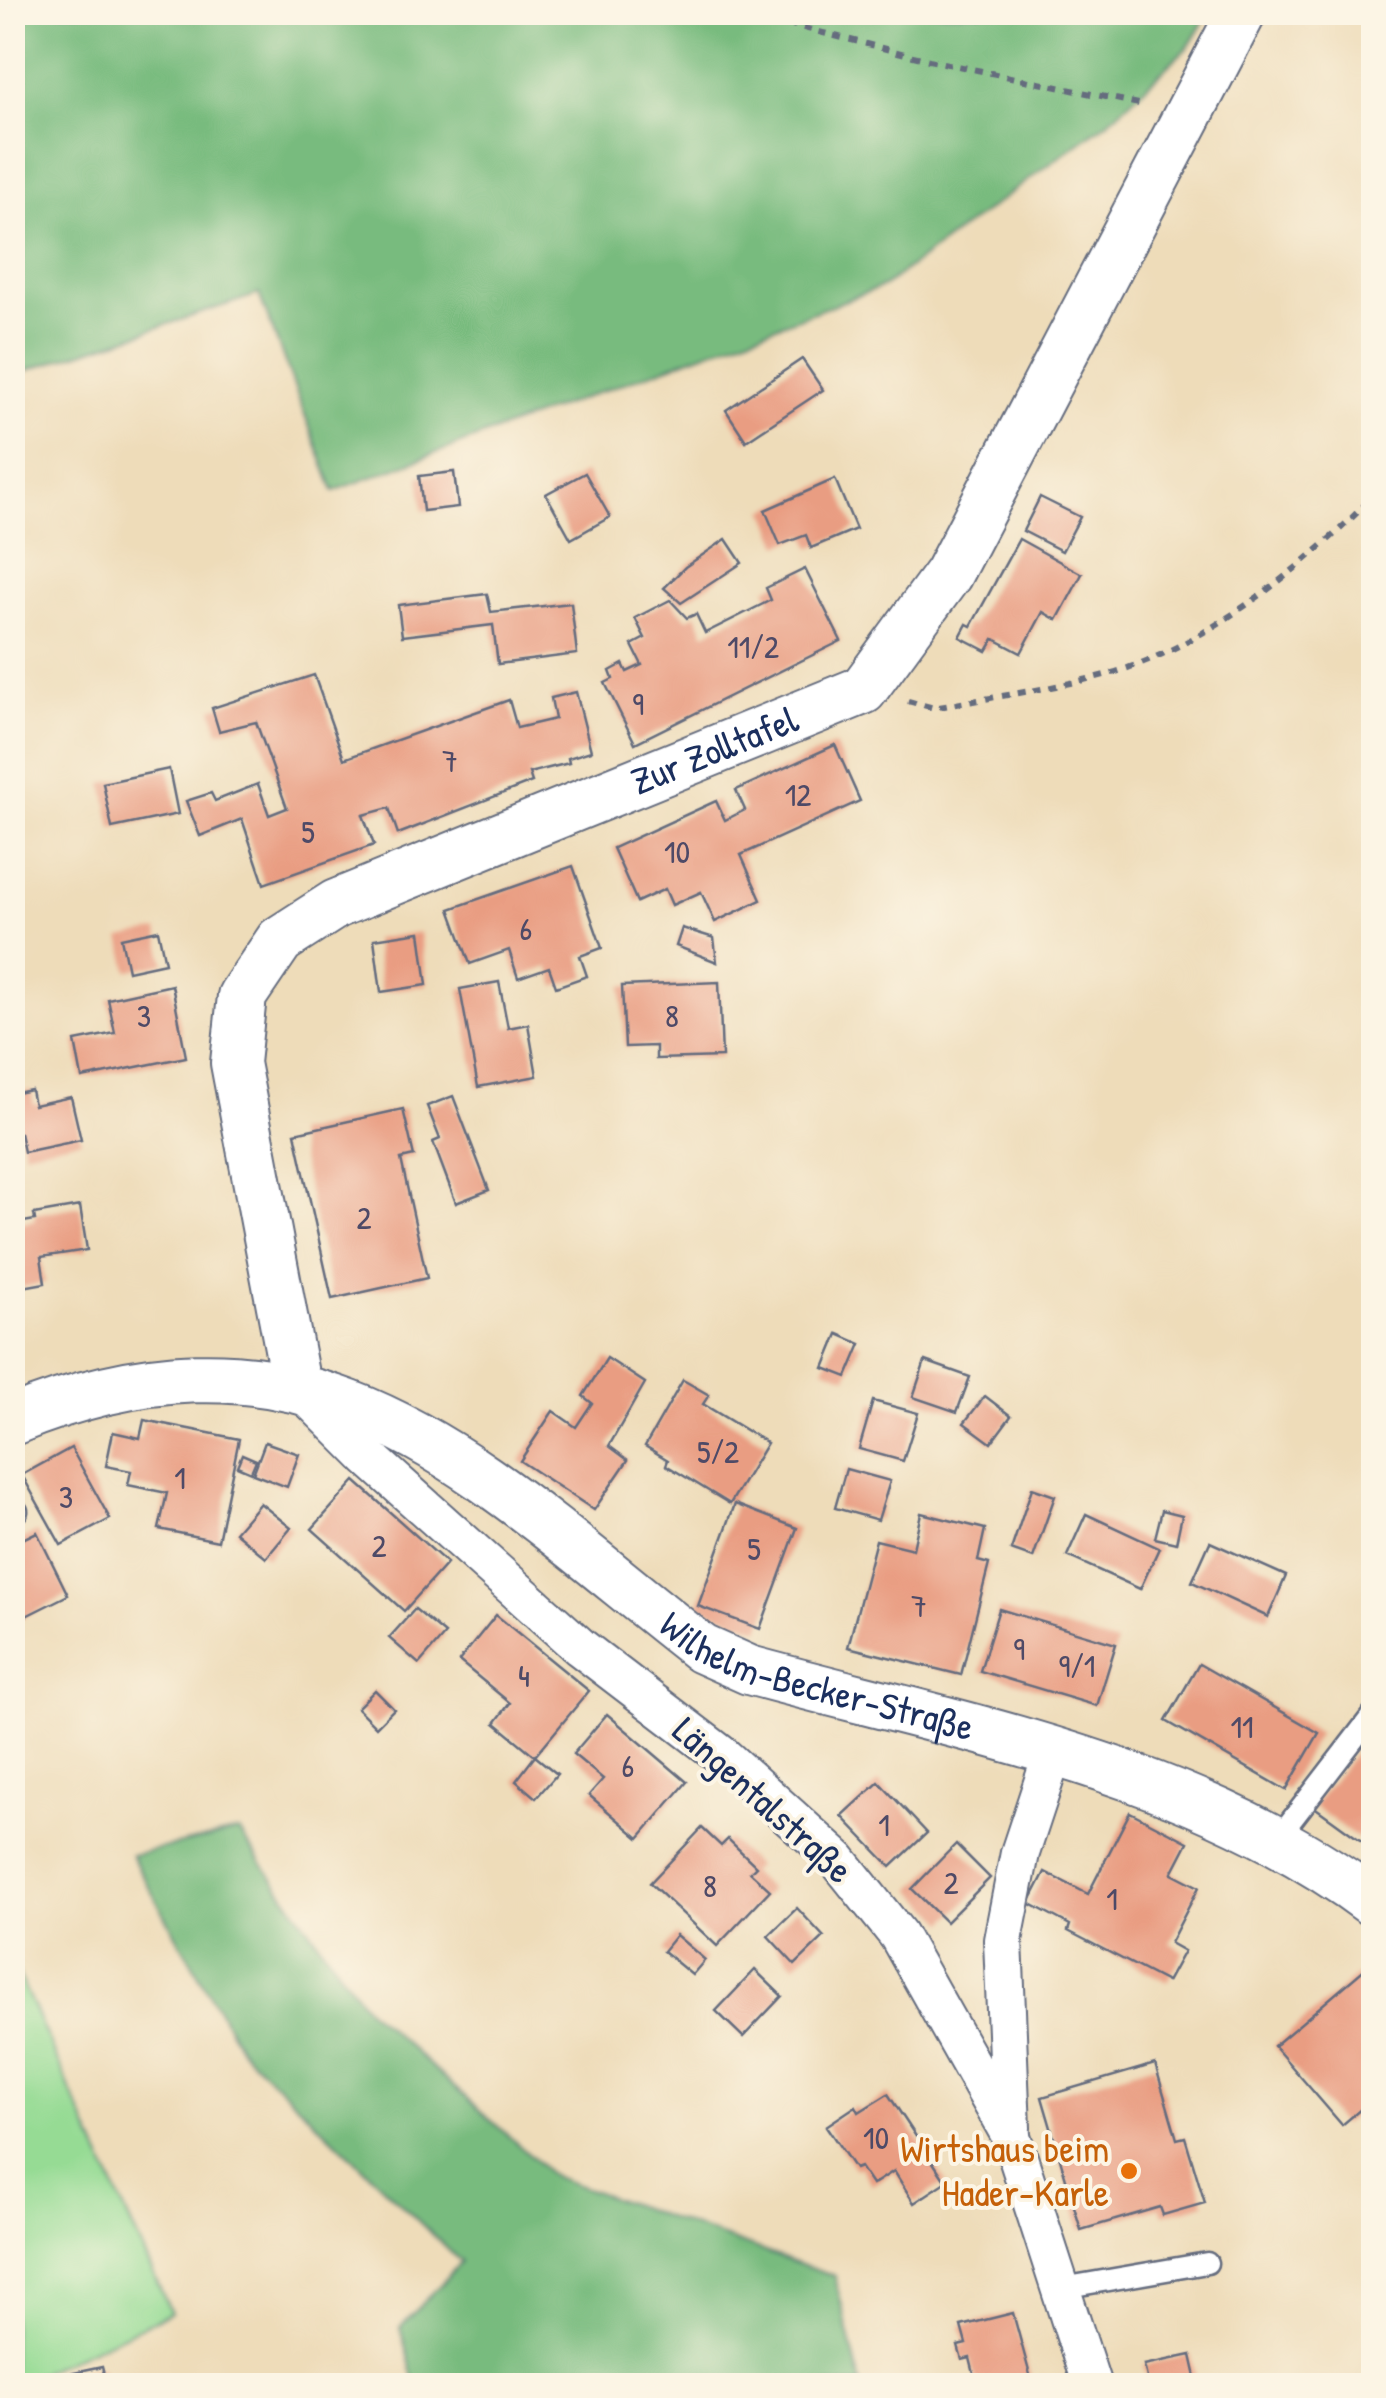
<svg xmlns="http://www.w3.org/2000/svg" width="1386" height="2398" font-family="'Patrick Hand',sans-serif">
<rect width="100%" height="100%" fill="#fcf5e5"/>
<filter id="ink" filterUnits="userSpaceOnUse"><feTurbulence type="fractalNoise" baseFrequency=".01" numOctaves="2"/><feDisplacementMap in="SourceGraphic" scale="20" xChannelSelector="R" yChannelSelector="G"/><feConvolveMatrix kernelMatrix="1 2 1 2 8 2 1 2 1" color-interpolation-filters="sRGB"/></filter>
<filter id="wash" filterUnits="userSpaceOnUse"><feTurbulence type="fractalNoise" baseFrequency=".0048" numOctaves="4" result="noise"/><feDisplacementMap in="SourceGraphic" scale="40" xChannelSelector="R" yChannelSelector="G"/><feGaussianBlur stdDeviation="2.25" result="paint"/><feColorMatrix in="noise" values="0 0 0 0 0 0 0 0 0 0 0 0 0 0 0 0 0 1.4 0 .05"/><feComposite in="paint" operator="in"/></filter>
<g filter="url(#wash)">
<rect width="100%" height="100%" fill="#eedcb9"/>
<path fill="#96db94" stroke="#588579" stroke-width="2.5" d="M12,1960L171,2313L13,2385H12Z"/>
<g fill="#78bb7e" stroke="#4a756e" stroke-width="2.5">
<path d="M12,13L13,12L1209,13L1189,46L1111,119L884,286L334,491L259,294L13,375Z"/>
<path d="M239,1831L366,2008L554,2177L835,2277L861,2385H416L400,2328L461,2262L241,2050L131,1855Z"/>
</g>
<g id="blocks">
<g fill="#e99d82">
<path d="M802,359L823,390L746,441L726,410Z"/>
<path d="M454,472L458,507L423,511L419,476Z"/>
<path d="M585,473L610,517L571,539L546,494Z"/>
<path d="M835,479L856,529L811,548L806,535L780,545L765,510Z"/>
<path d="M1040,497L1080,517L1062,551L1023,531Z"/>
<path d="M726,539L742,563L681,603L664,588L685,567Z"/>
<path d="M1019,539L1082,574L1057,620L1043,612L1021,653L994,639L987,651L960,637L967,624L971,626Z"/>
<path d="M805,569L841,641L635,743L605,683L613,679L610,671L623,664L627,672L642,665L632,645L645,638L635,618L670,600L687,618L696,614L705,633L771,600L766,588Z"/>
<path d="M487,594L491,612L571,603L577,654L498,664L493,625L402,636L398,605Z"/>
<path d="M314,675L344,759L509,700L517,728L555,719L551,698L576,692L591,751L568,758L569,763L529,773L532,782L398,834L389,808L363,815L374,845L264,884L242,819L200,836L186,801L211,793L215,801L258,784L269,815L287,808L256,722L219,731L212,708Z"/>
<path d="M835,745L860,801L741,855L761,900L715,922L701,892L672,905L665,889L637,902L613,848L716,801L725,820L745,810L736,790Z"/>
<path d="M169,769L178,814L112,828L103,783Z"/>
<path d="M573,866L602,948L580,956L587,976L556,987L549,967L518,978L509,950L470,964L450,909Z"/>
<path d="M682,928L714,938L717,962L676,946Z"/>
<path d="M158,930L165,963L128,971L121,938Z"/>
<path d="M420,932L427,985L381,992L374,939Z"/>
<path d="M499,982L508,1028L528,1024L537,1076L478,1087L460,989Z"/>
<path d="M719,982L722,1057L656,1059V1046L625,1047L622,986Z"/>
<path d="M172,985L186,1057L82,1078L75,1041L115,1033L108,999Z"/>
<path d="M31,1090L34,1105L71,1097L81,1140L24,1152L20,1133L12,1135V1094Z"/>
<path d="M453,1096L489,1190L456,1203L433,1142L440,1139L427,1106Z"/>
<path d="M403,1109L414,1156L401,1159L427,1278L332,1299L295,1133Z"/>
<path d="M80,1206L87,1250L41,1257L45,1283L12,1289V1224L35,1220L34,1214Z"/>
<path d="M838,1334L861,1344L847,1377L824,1368Z"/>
<path d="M607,1358L645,1383L609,1446L628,1460L594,1510L520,1461L553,1411L576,1427L592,1403L583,1396Z"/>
<path d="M925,1361L970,1377L957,1412L913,1397Z"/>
<path d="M683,1380L709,1395L703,1404L767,1443L730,1504L666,1465L668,1460L645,1446Z"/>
<path d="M985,1396L1011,1416L991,1443L964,1423Z"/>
<path d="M873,1401L918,1413L903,1461L859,1449Z"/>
<path d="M144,1420L239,1439L218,1541L159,1529L167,1493L128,1485L131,1471L106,1466L113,1432L140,1438Z"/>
<path d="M265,1442L299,1454L287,1487L253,1474Z"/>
<path d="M71,1448L110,1519L61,1545L22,1475Z"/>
<path d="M242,1454L256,1460L251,1472L237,1466Z"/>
<path d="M846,1469L890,1481L878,1520L835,1508Z"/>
<path d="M355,1481L447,1563L404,1611L312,1529Z"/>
<path d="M1032,1488L1055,1496L1033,1558L1011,1550Z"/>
<path d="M260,1503L291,1528L266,1558L235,1532Z"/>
<path d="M735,1504L797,1528L760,1629L698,1606Z"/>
<path d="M1162,1510L1182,1515L1176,1543L1155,1538Z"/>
<path d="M921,1513L985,1529L978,1561L989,1564L961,1675L848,1647L876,1540L913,1549Z"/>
<path d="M1086,1514L1159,1548L1140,1589L1067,1556Z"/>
<path d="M37,1532L68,1595L12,1623V1544Z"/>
<path d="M1210,1542L1286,1576L1268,1617L1192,1582Z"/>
<path d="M415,1609L445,1634L419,1664L389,1638Z"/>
<path d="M999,1609L1116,1644L1097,1706L980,1671Z"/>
<path d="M496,1615L589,1691L535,1756L495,1723L510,1703L459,1661Z"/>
<path d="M1199,1664L1319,1733L1286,1790L1166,1721Z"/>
<path d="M375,1690L394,1709L376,1727L357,1708Z"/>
<path d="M607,1714L687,1782L639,1838L589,1795L603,1779L573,1754Z"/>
<path d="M1374,1728V1850L1313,1806Z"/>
<path d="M535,1756L557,1774L536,1798L516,1781Z"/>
<path d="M879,1782L927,1833L891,1867L842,1816Z"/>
<path d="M1130,1812L1188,1842L1172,1873L1199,1887L1170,1943L1184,1951L1167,1982L1068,1931L1070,1925L1029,1903L1045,1872L1088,1894Z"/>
<path d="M702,1828L721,1846L728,1839L756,1866L750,1872L770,1890L717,1946L650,1883Z"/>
<path d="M956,1844L990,1878L946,1922L912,1889Z"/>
<path d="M797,1908L824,1937L795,1965L768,1936Z"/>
<path d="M676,1935L705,1960L692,1975L663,1951Z"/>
<path d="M1374,1961V2098L1342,2125L1274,2046Z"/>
<path d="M755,1970L782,1996L743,2037L716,2011Z"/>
<path d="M1155,2064L1177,2139L1185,2137L1205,2203L1163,2215L1160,2207L1081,2230L1042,2097Z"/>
<path d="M888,2094L946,2182L914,2203L894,2171L872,2185L860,2167L855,2169L826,2126L856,2106L859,2112Z"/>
<path d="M1013,2313L1033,2386H977L970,2358L962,2360L958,2346L966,2344L961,2326Z"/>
<path d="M1191,2355L1198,2386H1149L1144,2365Z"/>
<path d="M102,2367L107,2386H71L69,2374Z"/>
</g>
</g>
</g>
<g filter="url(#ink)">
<use href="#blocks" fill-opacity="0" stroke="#656c7e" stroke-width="2.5"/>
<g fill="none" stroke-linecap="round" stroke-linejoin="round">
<g stroke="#656c7e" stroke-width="25">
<g id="service">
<path d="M12,1512L17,1511"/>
<path d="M1277,1839L1374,1713"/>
<path d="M1062,2288L1207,2263"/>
</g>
</g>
<g stroke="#656c7e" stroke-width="42">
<g id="minor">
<path d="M305,1394L368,1457L580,1647L724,1757L837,1859L898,1935L1011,2136L1092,2386"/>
<path d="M1011,2128L1003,1940L1020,1853L1053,1753"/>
</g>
</g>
<g stroke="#656c7e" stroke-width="52">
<g id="tertiary">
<path id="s1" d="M296,1385L235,1063L242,996L280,940L336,904L863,690L948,574L1242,12"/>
<path id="s2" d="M12,1421C320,1294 476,1473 702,1649L749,1670C962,1728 1194,1768 1374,1903"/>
</g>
</g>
<g stroke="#656c7e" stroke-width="6" stroke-dasharray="8 8" stroke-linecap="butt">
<path d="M741,12L929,60L1144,105"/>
<path d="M908,701L934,708C992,697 1052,689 1108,674C1200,650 1310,564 1374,495"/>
</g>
<use href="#service" stroke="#fff" stroke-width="20"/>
<use href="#minor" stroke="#fff" stroke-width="38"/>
<use href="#tertiary" stroke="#fff" stroke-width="48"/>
</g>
</g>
<circle fill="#e8710a" stroke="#fcf5e5" stroke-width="4" cx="1129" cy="2171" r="10"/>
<g text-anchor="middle" stroke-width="8" stroke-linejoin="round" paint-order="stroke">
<g font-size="32" fill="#4e4a67">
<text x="753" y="658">11/2</text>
<text x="638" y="715">9</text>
<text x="450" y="772">7</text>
<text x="798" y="806">12</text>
<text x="308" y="843">5</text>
<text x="677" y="863">10</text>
<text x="526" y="940">6</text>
<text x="144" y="1027">3</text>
<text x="672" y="1027">8</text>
<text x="364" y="1229">2</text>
<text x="718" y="1463">5/2</text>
<text x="180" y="1489">1</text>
<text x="66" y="1508">3</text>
<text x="379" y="1557">2</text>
<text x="754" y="1560">5</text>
<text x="919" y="1617">7</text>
<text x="1019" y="1660">9</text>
<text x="1077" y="1677">9/1</text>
<text x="524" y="1687">4</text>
<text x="1242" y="1738">11</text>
<text x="628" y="1777">6</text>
<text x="884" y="1836">1</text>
<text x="951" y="1894">2</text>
<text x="710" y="1897">8</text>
<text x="1112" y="1910">1</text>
<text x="876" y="2149">10</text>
</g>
<g font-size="38" fill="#1b2f5e" stroke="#fcf5e5">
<text dy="13" stroke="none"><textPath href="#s1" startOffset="938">Zur Zolltafel</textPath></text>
<text dy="13" stroke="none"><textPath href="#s2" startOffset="895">Wilhelm-Becker-Straße</textPath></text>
<text transform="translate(763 1800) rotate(42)" y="13">Längentalstraße</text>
</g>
<g font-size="38" fill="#c56008" stroke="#fcf5e5" text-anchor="end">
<text x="1109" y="2162">Wirtshaus beim<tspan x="1109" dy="44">Hader-Karle</tspan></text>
</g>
</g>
<rect width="1386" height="2398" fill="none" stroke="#fcf5e5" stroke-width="50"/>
</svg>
